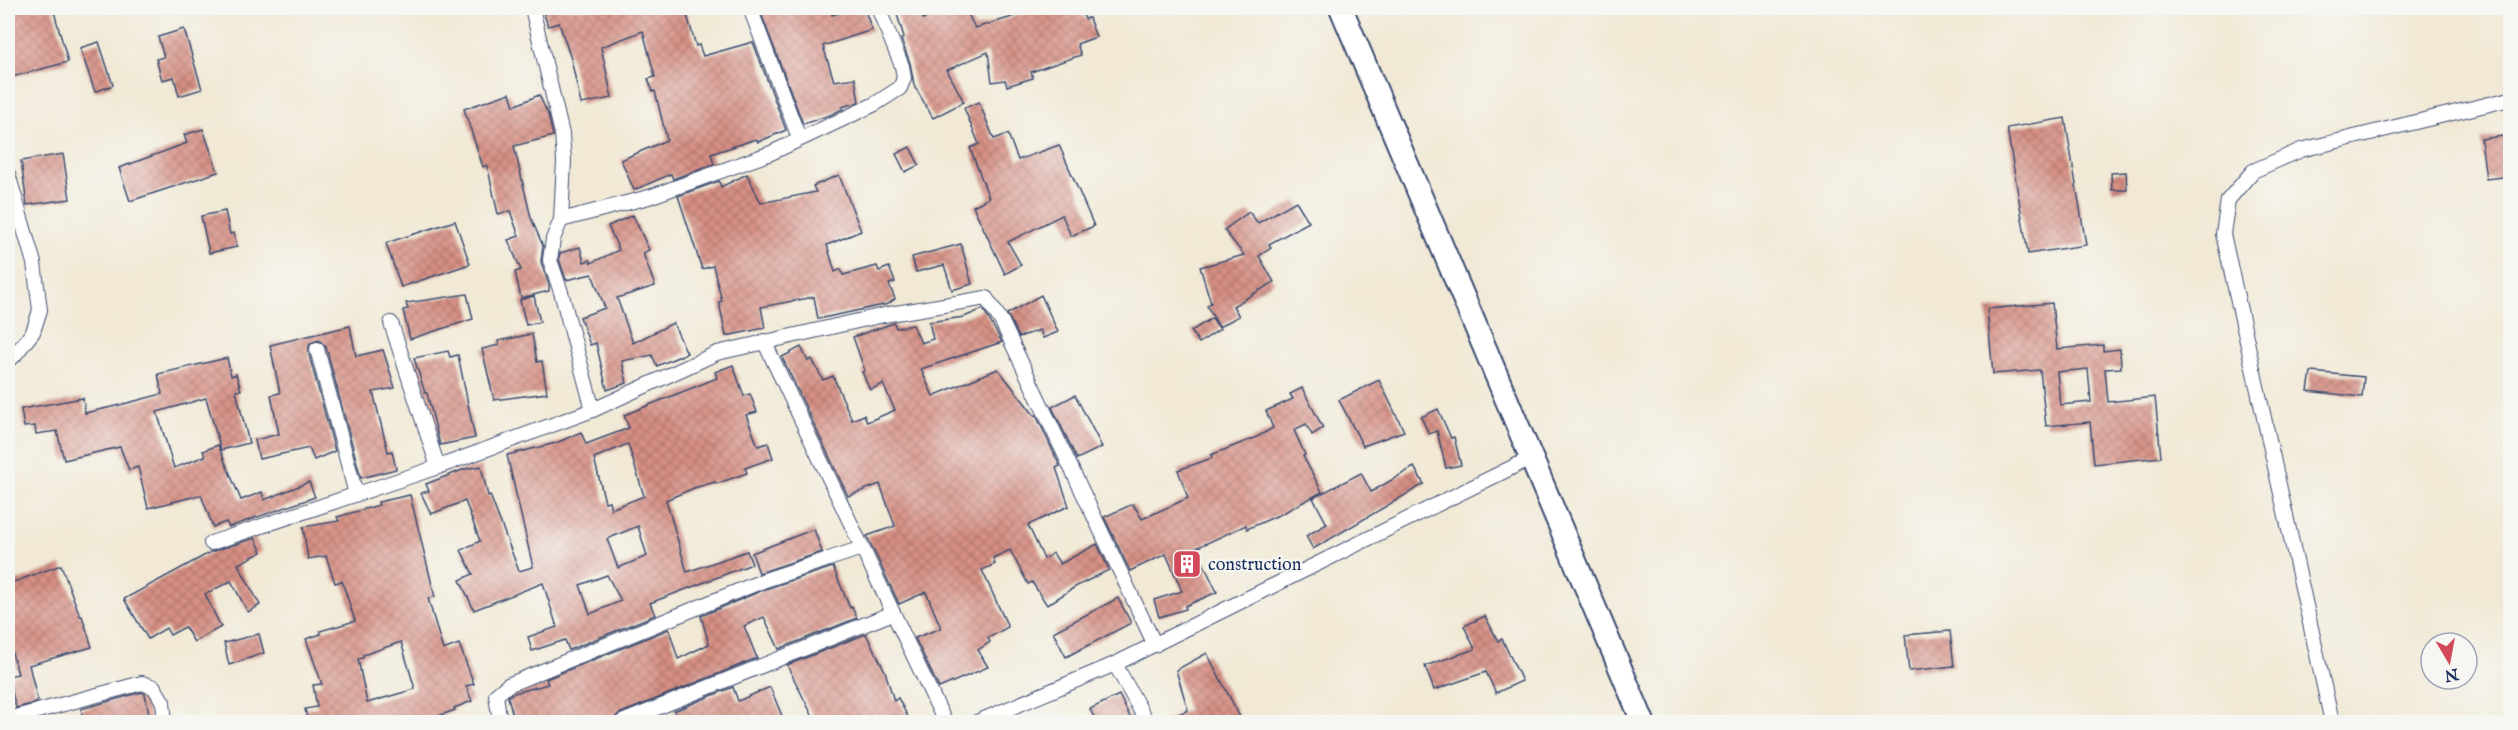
<svg xmlns="http://www.w3.org/2000/svg" width="2518" height="730" font-family="'IM FELL English',serif">
<defs>
<pattern id="building-cross-hatch" width="8" height="8" patternUnits="userSpaceOnUse" patternTransform="scale(1.5)"><rect width="8" height="8" fill="#d89084"/><path d="M0 0l8 8M0 8l8-8" fill="none" stroke="#ae766f"/></pattern>
</defs>
<rect width="100%" height="100%" fill="#f6f6f2"/>
<filter id="ink" filterUnits="userSpaceOnUse"><feTurbulence type="fractalNoise" baseFrequency=".0167" numOctaves="2"/><feDisplacementMap in="SourceGraphic" scale="12" xChannelSelector="R" yChannelSelector="G"/><feConvolveMatrix kernelMatrix="1 2 1 2 8 2 1 2 1" color-interpolation-filters="sRGB"/></filter>
<filter id="wash" filterUnits="userSpaceOnUse"><feTurbulence type="fractalNoise" baseFrequency=".008" numOctaves="4" result="noise"/><feDisplacementMap in="SourceGraphic" scale="24" xChannelSelector="R" yChannelSelector="G"/><feGaussianBlur stdDeviation="1.35" result="paint"/><feColorMatrix in="noise" values="0 0 0 0 0 0 0 0 0 0 0 0 0 0 0 0 0 1.4 0 .05"/><feComposite in="paint" operator="in"/></filter>
<g filter="url(#wash)">
<rect width="100%" height="100%" fill="#f1e9d5"/>
<g id="blocks">
<g fill="url(#building-cross-hatch)" fill-rule="evenodd">
<path d="M8,8H53L68,62L8,78Z"/>
<path d="M542,8H685L696,46L699,45L703,56L753,42L786,130L758,142L756,139L711,154L714,164L673,179L671,174L634,190L621,160L667,140L655,91L653,92L648,79L655,77L643,31L601,47L612,98L581,104L571,59L559,23L548,26Z"/>
<path d="M759,8H831L832,15L855,8H864L872,30L823,46L834,81L855,78L859,102L842,107L843,109L830,115L803,124Z"/>
<path d="M895,8H920L923,19L945,8H965L975,28L1009,18L1033,8H1079L1085,19L1089,18L1096,37L1077,44L1081,55L1031,72L1033,78L1007,86L1005,80L992,82L988,52L947,70L964,102L933,118L914,85L910,63L901,39L904,37Z"/>
<path d="M184,29L202,89L179,96L174,77L162,80L156,59L164,57L158,37Z"/>
<path d="M99,42L113,85L95,92L80,48Z"/>
<path d="M510,93L514,106L539,95L548,114L553,136L514,146L531,218L543,246L541,262L549,285V291L521,298L515,272L521,270L508,240L519,236L510,211L498,214L487,165L483,167L464,109Z"/>
<path d="M979,102L994,139L1008,134L1018,160L1059,145L1094,226L1071,236L1062,215L1008,242L1021,265L1005,274L973,206L989,198L970,148L979,144L964,108Z"/>
<path d="M2065,118L2086,245L2028,254L2007,128Z"/>
<path d="M203,129L218,172L130,201L119,168L187,143L184,135Z"/>
<path d="M2511,135V176L2486,179L2481,139Z"/>
<path d="M910,147L919,165L905,172L896,154Z"/>
<path d="M63,154L70,199L27,205L21,161Z"/>
<path d="M2126,172L2127,190H2112L2111,173Z"/>
<path d="M747,174L761,203L816,192L813,186L839,175L861,231L827,245L835,272L841,269L843,275L877,266L879,271L889,267L895,282L889,284L895,299L888,304L818,319L814,297L761,307L765,328L726,336L719,302L722,301L713,266L702,269L678,196L719,181L721,187Z"/>
<path d="M1296,201L1309,222L1269,244L1271,248L1259,256L1274,282L1233,306L1239,316L1219,327L1207,306L1211,303L1200,267L1244,255L1224,230L1249,212L1258,223Z"/>
<path d="M225,211L230,234L234,233L237,247L209,253L201,216Z"/>
<path d="M633,215L649,250L643,253L655,286L617,298L633,343L673,323L687,353L657,366L652,355L622,361L627,383L607,390L596,343L590,345L580,317L605,308L592,274L566,280L559,259L560,253L580,247L584,262L590,260L591,263L619,250L608,226Z"/>
<path d="M455,221L470,264L401,287L386,243Z"/>
<path d="M961,244L972,284L952,290L944,265L916,272L912,257Z"/>
<path d="M467,294L473,319L410,339L403,310L408,309L406,303Z"/>
<path d="M1041,295L1058,332L1043,338L1040,330L1019,337L1007,314Z"/>
<path d="M534,296L540,322L526,325L520,300Z"/>
<path d="M2052,303L2057,349L2103,345V351L2120,349L2121,368L2105,369L2108,402L2155,397L2161,457L2094,464L2090,422L2046,426L2040,370L1993,374L1987,309ZM2088,369L2091,402L2060,405L2057,372Z"/>
<path d="M983,309L1002,342L921,369L933,396L998,369L1035,416L1036,415L1060,466L1056,468L1069,506L1028,525L1044,559L1053,553L1060,564L1097,544L1109,570L1075,587L1047,605L1032,582L1028,584L1010,550L993,558L995,564L982,570L1008,627L988,638L990,642L978,650L988,667L939,688L915,638L941,628L926,592L899,604L867,536L895,526L880,484L848,496L782,357L801,347L808,361L812,359L823,380L833,376L852,420L864,415L867,422L895,410L883,384L870,390L862,372L865,371L853,337L894,323L896,328L913,325L921,343L933,339L929,322L964,317Z"/>
<path d="M1212,318L1220,329L1199,343L1191,331Z"/>
<path d="M350,326L356,356L383,350L395,388L373,392L388,452L392,451L396,469L361,478L326,347L319,340L310,343L308,351L335,451L314,460L309,448L259,459L255,440L279,434L271,395L280,393L270,345Z"/>
<path d="M532,334L537,362L542,361L547,393L494,400L482,349L499,345L498,341Z"/>
<path d="M448,351L450,357L458,355L475,438L440,445L427,393H425L414,358Z"/>
<path d="M227,358L231,376L236,374L241,390L236,391L249,443L221,450L206,398L157,412L174,468L205,456L203,451L218,445L241,500L262,492L264,500L309,482L315,497L229,527L226,522L213,527L201,495L148,508L138,467L129,470L120,447L64,460L57,431L36,434L35,426L24,427L21,409L83,398L85,413L116,406L162,394L158,374Z"/>
<path d="M733,365L744,396L750,394L757,412L746,415L758,446L768,443L773,458L745,468L747,473L716,484L715,482L694,488L666,500L687,572L747,551L752,564L650,603L655,615L569,650L565,640L532,651L528,637L557,627L543,583L474,610L460,580L473,574L461,550L480,541L465,501L431,514L421,493L429,491L426,484L465,469L481,466L488,496L490,495L519,571L533,567L507,455L556,443L581,432L586,444L629,428L624,415L717,378L715,372ZM628,444L644,496L611,509L609,501L605,502L594,458ZM638,526L647,556L618,568L607,539ZM607,575L621,601L590,614L580,585Z"/>
<path d="M2311,372L2364,377L2362,397L2308,391Z"/>
<path d="M1379,380L1404,431L1363,446L1339,400Z"/>
<path d="M1302,388L1323,428L1312,435L1306,424L1294,430L1305,455L1303,456L1322,492L1281,514L1247,529L1246,525L1196,548L1217,592L1185,606L1186,609L1159,617L1154,600L1182,591L1166,554L1130,571L1104,517L1133,504L1142,519L1188,498L1178,470L1212,458L1211,455L1257,437L1273,428L1266,411L1293,399L1290,394Z"/>
<path d="M1075,395L1102,447L1077,459L1052,407Z"/>
<path d="M1438,409L1451,438L1454,437L1461,465L1446,468L1437,431L1429,434L1421,417Z"/>
<path d="M1414,467L1424,484L1313,549L1306,536L1327,524L1313,498L1361,473L1371,492Z"/>
<path d="M410,495L435,597L428,598L443,650L459,644L474,684L466,686L472,701L454,708L455,710L428,720L427,716L410,723H308L305,709L317,707L313,685L322,684L306,639L321,634L320,631L355,621L342,581L335,583L326,556L308,559L303,527L339,521L337,517L379,505L378,502ZM401,642L415,689L367,703L358,659L363,658V655Z"/>
<path d="M814,529L822,552L759,573L752,553Z"/>
<path d="M255,538L262,552L238,564L260,605L248,612L231,581L205,594L221,627L194,642L185,627L170,635L166,628L148,639L124,599L211,552Z"/>
<path d="M61,565L80,616H82L92,647L29,665L38,702L16,708L8,676L18,674L8,639V584Z"/>
<path d="M833,567L850,608L852,607L857,618L779,649L764,617L744,626L757,658L619,714L614,719L603,723H515L508,697L511,694L548,684L546,679L669,629L678,659L709,644L701,616L768,588Z"/>
<path d="M1118,598L1131,623L1066,657L1053,632Z"/>
<path d="M1485,616L1498,641L1502,639L1522,681L1496,693L1486,672L1434,690L1425,666L1475,649L1464,626Z"/>
<path d="M1950,631L1954,666L1909,671L1905,635Z"/>
<path d="M259,634L264,653L229,665L224,643Z"/>
<path d="M866,634L885,671L894,701L898,698L911,723H816L787,665Z"/>
<path d="M1207,653L1243,723H1159L1188,710L1176,670Z"/>
<path d="M733,687L738,701L770,687L785,723H679L674,711Z"/>
<path d="M142,692L145,694L151,723H84L81,709Z"/>
<path d="M1119,695L1133,723H1097L1090,709Z"/>
</g>
</g>
</g>
<g filter="url(#ink)">
<use href="#blocks" fill-opacity="0" stroke="#3b4b70" stroke-width="1.5"/>
<g fill="none" stroke-linecap="round" stroke-linejoin="round">
<g stroke="#3b4b70" stroke-width="16">
<g id="minor">
<path d="M532,8L562,134L564,161L561,220L553,239L550,260L561,292L593,410"/>
<path d="M750,8L799,138"/>
<path d="M8,174L34,263L40,310L33,332L14,356L8,360"/>
<path d="M561,220L649,197L771,153L875,104L900,88L904,78L902,66L878,8"/>
<path d="M391,323L438,467"/>
<path d="M764,341L945,722"/>
<path d="M317,349L356,494"/>
<path d="M211,543L438,467L593,410L717,353L884,315L986,298L1002,322L1155,645"/>
<path d="M1115,664L1147,722"/>
<path d="M8,719L142,683L154,687L163,702L165,722"/>
<path d="M500,722L496,695L508,685L765,580L862,548"/>
<path d="M622,722L893,613"/>
<path d="M977,722L1115,664L1531,458"/>
<path d="M2332,722L2223,234L2228,200L2253,171L2301,150L2510,99"/>
</g>
</g>
<g stroke="#3b4b70" stroke-width="26">
<path id="primary" d="M1341,8L1643,722"/>
</g>
<use href="#minor" stroke="#fff" stroke-width="14"/>
<use href="#primary" stroke="#fff" stroke-width="22"/>
</g>
</g>
<defs>
<g id="building-square" transform="scale(1.5)"><rect x="-9" y="-9" width="18" height="18" rx="4" fill="#d1495b" stroke="#f6f6f2"/><path d="M-4-6H4V6H1V3H-1V6H-4ZM-2.5-4.3h1.7v1.8h-1.7ZM.8-4.3h1.7v1.8H.8ZM-2.5-1h1.7V.8h-1.7ZM.8-1h1.7V.8H.8Z" fill="#fff"/></g>
</defs>
<g fill-rule="evenodd">
<use href="#building-square" x="1187" y="564"/>
</g>
<g text-anchor="middle" stroke-width="4.5" stroke-linejoin="round" paint-order="stroke">
<g font-size="18" fill="#1b2f5e" stroke="#f6f6f2" text-anchor="start">
<text x="1208" y="570">construction</text>
</g>
</g>
<rect width="2518" height="730" fill="none" stroke="#f6f6f2" stroke-width="30"/>
<g transform="translate(2449 661) rotate(170)"><circle r="28" fill="#f6f6f2" stroke="#9ea6b7" stroke-width="1.5"/>
<path d="M0-4.5L10 22L0 15L-10 22Z" fill="#d1495b"/>
<text y="-9" font-size="16" font-weight="bold" text-anchor="middle" fill="#1b2f5e">N</text>
</g>
</svg>
